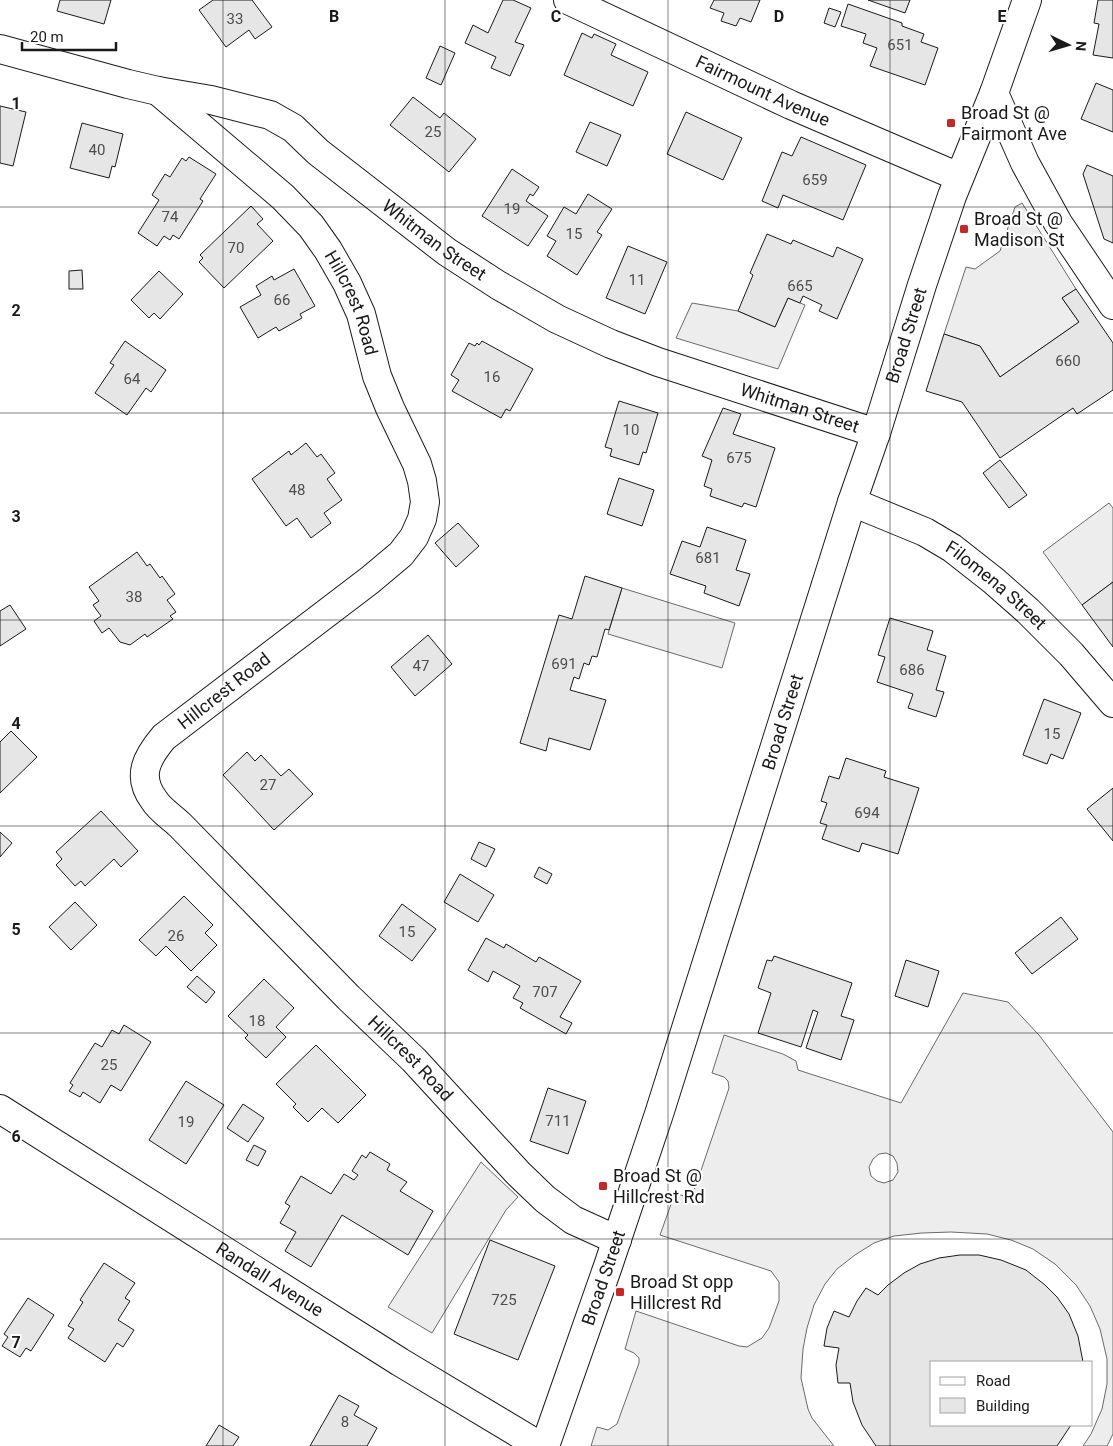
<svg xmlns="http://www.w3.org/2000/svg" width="1113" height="1446" font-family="Roboto,sans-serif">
<rect width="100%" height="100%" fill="#fff"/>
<g fill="#ededed" stroke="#6a6a6a" fill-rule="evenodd">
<path d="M1022,203L1076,289L1062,298L1079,322L1000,377L980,346L944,334L966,267L975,269L1000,251L1015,207Z"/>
<path d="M788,298L805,305L778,369L676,338L692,303L738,311L775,327Z"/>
<path d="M1109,503L1113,508V582L1082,605L1043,552Z"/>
<path d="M622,588L735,623L722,668L608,634Z"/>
<path d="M963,993L1008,1002L1039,1035L1113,1132V1434L1107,1446H1083L1091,1434L1102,1409L1107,1384V1359L1100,1329L1090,1306L1076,1285L1055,1264L1033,1249L1011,1240L987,1234L951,1232L922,1233L894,1236L874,1243L855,1255L837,1269L825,1284L814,1305L807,1328L803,1349L801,1378L808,1409L812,1418L834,1446H591L597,1427L608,1430L617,1424L639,1363V1358L634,1353L625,1349L636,1311L739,1346L747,1347L762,1338L769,1328L779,1301V1282L771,1271L660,1235L675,1193L684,1196L690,1194L695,1188L729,1088L728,1081L724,1077L712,1073L724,1035L783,1054L796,1061L798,1070L901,1103ZM886,1153L893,1156L897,1163L898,1172L893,1180L884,1183L877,1181L871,1176L869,1167L873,1159L879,1154Z"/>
<path d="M481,1162L518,1197L506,1210L432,1333L388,1307Z"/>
</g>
<g fill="#e6e6e6" stroke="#1a1a1a">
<path d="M60,0H111L104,24L57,11Z"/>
<path d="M213,0H252L272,27L255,39L249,30L226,47L199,10Z"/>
<path d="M503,0H513L531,8L515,42L524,45L510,76L491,68L496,57L465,43L473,25L488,33Z"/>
<path d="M714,0H760L751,22L740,18L736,26L721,21L724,13L710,8Z"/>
<path d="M868,0H910L905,13Z"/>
<path d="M1098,0H1113V58L1093,55L1099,24L1094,23Z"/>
<path d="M848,4L902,23V26L924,34L921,42L938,48L925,85L870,66L877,48L863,43L866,34L841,26Z"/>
<path d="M829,8L841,12L835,27L824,23Z"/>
<path d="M582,33L592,38L594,34L616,44L611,55L648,72L633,106L564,75Z"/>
<path d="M440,46L455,53L441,85L426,78Z"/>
<path d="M1096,83L1113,90V132L1081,119Z"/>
<path d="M413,97L440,118L444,113L476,139L449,172L390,125Z"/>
<path d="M0,106L26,112L13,166L0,163Z"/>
<path d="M686,112L742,138L723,180L667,154Z"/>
<path d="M590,122L621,135L607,166L576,152Z"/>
<path d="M82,123L123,134L115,167L112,166L109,178L70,168Z"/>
<path d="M801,137L866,165L843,220L783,195L778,208L762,201L782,152L792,156Z"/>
<path d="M189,157L216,174L200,199L203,201L179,239L173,235L170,240L164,236L157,246L138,233L159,200L152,195L165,174L170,177L182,158L186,161Z"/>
<path d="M1087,165L1113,176V243L1104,239L1083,174Z"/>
<path d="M512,169L539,187L533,196L530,194L526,201L548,216L528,246L482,216Z"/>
<path d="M588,194L612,209L597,232L602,235L577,275L547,256L556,241L547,236L564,207L576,214Z"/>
<path d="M251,206L263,219L257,224L273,241L224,288L199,262L203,258L200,255Z"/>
<path d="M767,234L791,244L793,240L833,257L837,247L863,259L837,319L819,311L822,305L803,296L800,303L788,298L775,327L738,311L753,275L750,273Z"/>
<path d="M628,246L667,262L645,314L606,298Z"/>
<path d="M294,269L315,306L300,314L302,318L279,331L276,327L258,338L240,307L261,295L256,286L272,276L274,280Z"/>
<path d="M82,270L83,289H69V271Z"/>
<path d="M159,271L183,294L160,319L154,313L149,318L131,300Z"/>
<path d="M1076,289L1113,343V390L1077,414L1073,408L1000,458L962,402L926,391L944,334L980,346L1000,377L1079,322L1062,298Z"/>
<path d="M125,341L166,370L151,392L146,388L127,415L95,393L114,365L110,363Z"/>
<path d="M482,341L533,369L510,411L506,409L501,418L452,391L459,380L451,375L469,343L475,346L477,343L479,345Z"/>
<path d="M619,401L658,413L646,453L643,452L639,465L610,456L612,449L605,447Z"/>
<path d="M723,408L741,414L733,434L775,448L756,507L744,503L742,507L710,496L712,489L704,486L712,460L702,456Z"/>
<path d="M306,443L317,457L321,454L335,473L327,479L342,500L324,513L331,523L311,538L297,518L286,526L252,479L289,451L291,455Z"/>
<path d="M1000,460L1027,495L1009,508L983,473Z"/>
<path d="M619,478L654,490L642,526L607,514Z"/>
<path d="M458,523L479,546L456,567L435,543Z"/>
<path d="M707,527L746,540L736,570L750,574L739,606L704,593L706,586L670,574L682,541L700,547Z"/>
<path d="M137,552L147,566L150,564L160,578L162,576L175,594L167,600L176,612L170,616L173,619L147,637L145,634L130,645L120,642L109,628L102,633L94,621L101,616L93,605L99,601L89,587Z"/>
<path d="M585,576L622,588L609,630L605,629L597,657L592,656L589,665L584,663L579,679L574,677L570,690L606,700L590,750L549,738L546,751L520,743L559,615L572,619Z"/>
<path d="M1113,582V647L1082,605Z"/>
<path d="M10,605L26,629L0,646V611Z"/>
<path d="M890,618L933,631L927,650L946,656L936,690L944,692L936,717L908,708L913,694L877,682L885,657L878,655Z"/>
<path d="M428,635L452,664L415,696L391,667Z"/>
<path d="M1044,699L1081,713L1063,759L1051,754L1047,764L1023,755Z"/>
<path d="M11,731L37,757L0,793V742Z"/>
<path d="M247,752L255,761L261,755L281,776L289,769L313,794L274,830L223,775Z"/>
<path d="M846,758L886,771L884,777L919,788L898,854L862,843L859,852L822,839L827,825L820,823L827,803L821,801L829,776L839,779Z"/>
<path d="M1113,788V841L1087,809Z"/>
<path d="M101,811L138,851L121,867L114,859L85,886L81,881L75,886L56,865L62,859L56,852Z"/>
<path d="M0,832L12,843L0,857Z"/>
<path d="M479,842L495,849L486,867L471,859Z"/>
<path d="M539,867L552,874L547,884L534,877Z"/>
<path d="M460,874L494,895L478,922L444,902Z"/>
<path d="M184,896L213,925L205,933L217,945L191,971L166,946L156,956L139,940Z"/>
<path d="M75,902L97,925L71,950L49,927Z"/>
<path d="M402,904L436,929L412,961L379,936Z"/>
<path d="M1061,917L1078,939L1032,974L1015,953Z"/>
<path d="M486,938L504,948L506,944L536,962L539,957L581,981L560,1017L572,1023L566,1034L520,1008L523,1003L513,998L520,986L493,971L488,982L468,970Z"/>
<path d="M774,956L852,983L841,1016L854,1020L841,1060L806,1048L818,1012L813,1010L801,1047L758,1033L771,993L758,988L767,960L772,961Z"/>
<path d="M906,960L939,971L928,1007L895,996Z"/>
<path d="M197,976L215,992L206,1003L187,987Z"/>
<path d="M264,979L294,1008L276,1027L286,1037L266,1058L245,1038L248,1035L228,1016Z"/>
<path d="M124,1025L151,1042L121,1091L111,1085L100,1103L83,1092L80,1097L69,1091L73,1085L70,1083L95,1043L102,1047L112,1030L119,1034Z"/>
<path d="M316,1045L366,1095L338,1123L322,1108L308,1122L293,1107L296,1104L276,1084Z"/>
<path d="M186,1081L224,1105L186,1164L149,1140Z"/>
<path d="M548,1088L586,1101L568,1154L530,1141Z"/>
<path d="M243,1104L264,1118L248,1142L227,1128Z"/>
<path d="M254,1145L266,1151L258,1166L246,1160Z"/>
<path d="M370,1152L390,1164L387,1170L407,1182L400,1191L433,1211L408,1255L342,1215L311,1267L285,1251L296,1232L280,1223L290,1206L285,1203L301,1176L331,1194L344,1174L354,1180L358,1175L352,1171L362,1155L366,1158Z"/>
<path d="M490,1240L555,1266L518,1360L454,1334Z"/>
<path d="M960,1255H979L1001,1260L1026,1270L1045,1285L1057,1297L1069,1314L1078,1336L1083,1362H932V1425H1071L1057,1446H876L862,1425L853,1402L850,1383H838L836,1365L839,1348L824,1346L827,1328L834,1311L849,1317L857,1301L866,1288L878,1295L888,1285L904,1273L920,1264L939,1258Z"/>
<path d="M104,1263L135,1283L125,1298L130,1301L118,1320L134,1330L123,1347L117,1343L105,1362L68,1338L74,1329L68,1326L83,1302L80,1300Z"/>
<path d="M28,1298L54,1315L31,1351L26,1348L20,1357L2,1346L8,1337L4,1334Z"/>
<path d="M339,1395L359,1406L354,1415L377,1428L367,1446H310Z"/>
<path d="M219,1425L239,1437L233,1446H206Z"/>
</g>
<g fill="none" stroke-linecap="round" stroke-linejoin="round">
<g stroke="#1a1a1a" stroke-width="30">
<g id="minor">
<path id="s1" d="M568,0L791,105L959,177"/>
<path id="s2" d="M0,49L128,84L158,91L211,100L270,115L293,128L318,152L447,252L498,285L557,319L611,344L658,362L876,433"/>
<path id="s3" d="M158,91L283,197L311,226L328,250L347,283L361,314L377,376L390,408L417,464L422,481L425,502L422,519L414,537L401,554L370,580L164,737C147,757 136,776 154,800C160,810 172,817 180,825L349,998L414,1060L518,1173L545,1199L573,1220L617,1240"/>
<path d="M994,93L1025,163L1058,223L1113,305"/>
<path id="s4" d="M852,502L925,532L952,548L994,581L1028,611L1071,654L1113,703"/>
<path id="s5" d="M0,1109L400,1362L540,1446"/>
</g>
</g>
<g stroke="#1a1a1a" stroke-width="30">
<g id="secondary">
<path id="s6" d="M545,1446L608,1266L659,1114L852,502L876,433L922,285L952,196L994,93L1027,0"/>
</g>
</g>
<use href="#minor" stroke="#fff" stroke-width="28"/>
<use href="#secondary" stroke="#fff" stroke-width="28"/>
</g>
<path fill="none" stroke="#1a1a1a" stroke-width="1" stroke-opacity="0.55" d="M223,0V1446M445,0V1446M668,0V1446M890,0V1446M0,207H1113M0,413H1113M0,620H1113M0,826H1113M0,1033H1113M0,1239H1113"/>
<g fill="#c62828" stroke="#fff" stroke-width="2">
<rect x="946" y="118" width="10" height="10" rx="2.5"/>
<rect x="959" y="224" width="10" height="10" rx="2.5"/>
<rect x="598" y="1181" width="10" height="10" rx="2.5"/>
<rect x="615" y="1287" width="10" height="10" rx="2.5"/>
</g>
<g text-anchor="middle" stroke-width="4" stroke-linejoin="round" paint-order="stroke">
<g font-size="15" fill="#4d4d4d">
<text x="235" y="24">33</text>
<text x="900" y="50">651</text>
<text x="433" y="137">25</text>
<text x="97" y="155">40</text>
<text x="815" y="185">659</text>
<text x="512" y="214">19</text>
<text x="170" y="222">74</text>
<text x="574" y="239">15</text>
<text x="236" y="253">70</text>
<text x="637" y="285">11</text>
<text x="800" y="291">665</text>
<text x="282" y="305">66</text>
<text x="1068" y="366">660</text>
<text x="492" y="382">16</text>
<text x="132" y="384">64</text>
<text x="631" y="435">10</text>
<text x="739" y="463">675</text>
<text x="297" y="495">48</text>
<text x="708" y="563">681</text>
<text x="134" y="602">38</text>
<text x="564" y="669">691</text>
<text x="421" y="671">47</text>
<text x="912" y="675">686</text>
<text x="1052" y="739">15</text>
<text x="268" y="790">27</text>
<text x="867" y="818">694</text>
<text x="407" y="937">15</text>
<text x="176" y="941">26</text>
<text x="545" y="997">707</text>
<text x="257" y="1026">18</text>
<text x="109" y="1070">25</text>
<text x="558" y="1126">711</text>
<text x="186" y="1127">19</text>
<text x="504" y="1305">725</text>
<text x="345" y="1427">8</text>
</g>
<g font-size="18" fill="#1a1a1a" stroke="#fff">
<text dy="6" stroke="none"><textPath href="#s1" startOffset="215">Fairmount Avenue</textPath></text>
<text dy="6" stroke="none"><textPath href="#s2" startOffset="485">Whitman Street</textPath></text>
<text dy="6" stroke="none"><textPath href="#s3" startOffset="292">Hillcrest Road</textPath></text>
<text dy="6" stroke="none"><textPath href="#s6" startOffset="1168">Broad Street</textPath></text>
<text dy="6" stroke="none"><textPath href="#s2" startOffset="890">Whitman Street</textPath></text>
<text dy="6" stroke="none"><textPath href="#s4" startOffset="168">Filomena Street</textPath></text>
<text transform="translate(224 691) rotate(-38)" y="6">Hillcrest Road</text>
<text dy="6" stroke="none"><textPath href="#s6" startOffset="762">Broad Street</textPath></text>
<text dy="6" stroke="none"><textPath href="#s3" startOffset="1298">Hillcrest Road</textPath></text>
<text dy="6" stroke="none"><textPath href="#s6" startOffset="178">Broad Street</textPath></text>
<text dy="6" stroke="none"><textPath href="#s5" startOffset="319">Randall Avenue</textPath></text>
</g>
<g font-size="18" fill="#1a1a1a" stroke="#fff" text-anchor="start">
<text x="961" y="119">Broad St @<tspan x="961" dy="21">Fairmont Ave</tspan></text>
<text x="974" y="225">Broad St @<tspan x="974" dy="21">Madison St</tspan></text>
<text x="613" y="1182">Broad St @<tspan x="613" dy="21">Hillcrest Rd</tspan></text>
<text x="630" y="1288">Broad St opp<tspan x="630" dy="21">Hillcrest Rd</tspan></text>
</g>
</g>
<g font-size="16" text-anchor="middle" font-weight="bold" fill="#1a1a1a" stroke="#fff" stroke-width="4" stroke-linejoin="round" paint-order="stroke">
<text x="334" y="22">B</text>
<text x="556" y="22">C</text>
<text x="779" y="22">D</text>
<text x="1002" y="22">E</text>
<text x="16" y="109">1</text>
<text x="16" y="316">2</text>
<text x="16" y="522">3</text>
<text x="16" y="729">4</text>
<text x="16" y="935">5</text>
<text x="16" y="1142">6</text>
<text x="16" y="1348">7</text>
</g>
<rect x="930" y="1361" width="162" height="65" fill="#ffffff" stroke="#a3a3a3"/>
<rect x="940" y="1377" width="25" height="8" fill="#ffffff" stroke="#a3a3a3"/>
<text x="976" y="1386" font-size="15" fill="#1a1a1a">Road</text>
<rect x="940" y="1398" width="25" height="15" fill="#e6e6e6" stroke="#a3a3a3"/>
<text x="976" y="1411" font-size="15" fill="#1a1a1a">Building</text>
<g transform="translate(1068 45) rotate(95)" stroke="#ffffff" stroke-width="4" paint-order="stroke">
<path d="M0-4L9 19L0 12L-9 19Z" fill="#1a1a1a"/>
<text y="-8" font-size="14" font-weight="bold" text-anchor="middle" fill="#1a1a1a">N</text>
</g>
<path d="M22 42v8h94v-8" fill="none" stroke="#1a1a1a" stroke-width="2.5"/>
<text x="30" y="42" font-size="15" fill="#1a1a1a" stroke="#ffffff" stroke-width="4" paint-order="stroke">20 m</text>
</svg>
